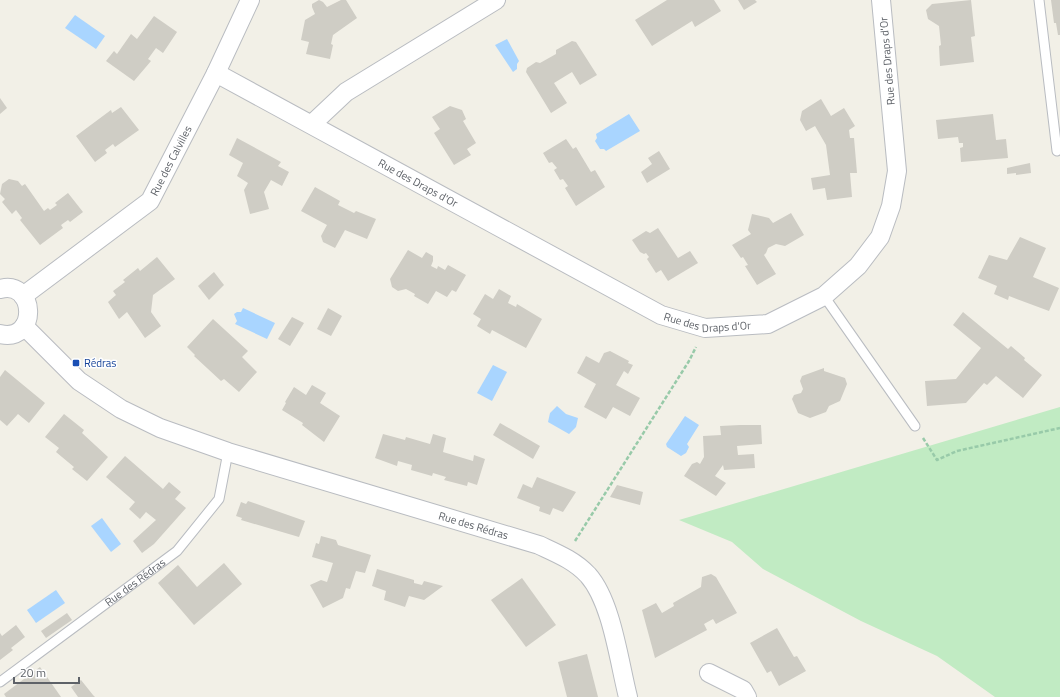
<svg xmlns="http://www.w3.org/2000/svg" width="1060" height="697" font-family="'Titillium Web',sans-serif">
<rect width="100%" height="100%" fill="#f2f0e7"/>
<path fill="#c1ebc3" d="M1060,407V697H995L937,656L861,621L763,569L732,542L679,520Z"/>
<g fill="#a9d5ff">
<path d="M75,15L105,36L96,49L65,28Z"/>
<path d="M507,39L519,61L517,64V69L513,72L495,45Z"/>
<path d="M629,114L640,131L606,151L604,149H600L595,141L597,138L596,134Z"/>
<path d="M243,308L275,323L267,339L235,324L237,321L234,314L237,312H241Z"/>
<path d="M493,365L507,372L492,401L477,393Z"/>
<path d="M557,406L566,414L578,418L576,427L569,434L548,422L550,413Z"/>
<path d="M685,416L699,425L687,444L689,447L686,453L681,456L667,447L666,444Z"/>
<path d="M102,518L121,544L111,552L91,526Z"/>
<path d="M56,590L65,603L36,623L27,610Z"/>
</g>
<g fill="#cfcdc5">
<path d="M319,0L323,2L327,7L341,0H346L357,18L333,35L331,44L333,45L330,59L306,54L309,42L301,40L305,20L315,14L312,7V4Z"/>
<path d="M667,0H714L721,11L695,27L692,21L652,46L635,20Z"/>
<path d="M738,0H755L757,2L744,10Z"/>
<path d="M971,0L975,36L971,37L974,62L940,66L939,46L941,45L939,26L928,19L926,10L932,4Z"/>
<path d="M1051,0H1060V35H1058L1056,23H1054Z"/>
<path d="M154,16L177,32L163,53L156,48L148,59L151,61L134,81L106,61L114,51L117,54L131,34L137,39Z"/>
<path d="M572,41L576,42L597,75L580,85L572,72L554,83L567,103L551,113L526,72L527,68L536,62L540,63L556,54V50Z"/>
<path d="M0,98L7,108L0,114Z"/>
<path d="M821,99L831,116L844,108L855,126L849,130L850,138H854L857,173H850L852,197L827,200L825,188L813,190L811,178L830,175L826,145L815,126L806,131L800,120L802,111Z"/>
<path d="M450,106L462,110L466,119L463,121L476,143L467,149L471,155L454,165L434,133L440,129L432,117Z"/>
<path d="M121,107L139,130L115,147L113,144L105,150L107,153L95,162L76,136L111,110L112,113Z"/>
<path d="M993,114L996,140L1006,139L1008,158L961,162L960,148L963,147V143H959L958,137L938,139L936,120Z"/>
<path d="M237,138L281,162L278,166L289,172L282,186L271,180L264,192L269,209L250,214L244,190L248,183L237,176L243,163L229,155Z"/>
<path d="M566,139L573,149L576,147L591,172L595,170L605,187L576,206L565,188L568,186L563,179L560,180L554,170L557,168L552,162L549,163L543,153Z"/>
<path d="M659,151L670,169L647,183L641,172L652,164L648,158Z"/>
<path d="M1030,163L1031,173L1016,175V173L1007,174V168Z"/>
<path d="M9,179L18,181L22,186L25,184L44,211L48,208L50,210L57,205L55,203L68,193L83,212L70,222L68,220L61,225L63,228L40,245L20,220L22,218L16,210L12,214L2,202L5,199L0,194L2,184Z"/>
<path d="M315,187L340,201L338,205L354,213L356,211L376,219L367,239L345,230L335,248L323,242L321,236L327,225L301,211Z"/>
<path d="M791,213L804,235L785,246L776,244L768,248L766,253L764,255L776,274L757,285L745,266L748,265L743,257L741,258L732,245L751,234L748,230L752,214L769,218L773,223Z"/>
<path d="M658,228L678,258L690,251L698,263L668,281L661,270L656,273L647,259L649,257L646,253L644,254L640,252L632,240L646,231L650,233Z"/>
<path d="M1020,237L1046,248L1033,277L1059,288L1049,311L1009,296L1008,300L994,294L997,286L978,278L989,255L1007,260Z"/>
<path d="M408,250L422,258L426,252L433,256V261L431,266L437,269L438,266L445,270L448,265L466,275L456,292L452,290L447,297L436,291L428,304L414,296L415,294L406,289L398,291L392,287L390,279Z"/>
<path d="M157,257L175,279L153,295L151,312L161,326L145,338L127,312L119,319L108,302L116,295L113,291L125,282L123,280L138,268L140,271Z"/>
<path d="M214,272L224,285L209,300L198,286Z"/>
<path d="M499,289L511,296L508,303L516,307L517,304L542,319L526,348L492,330L490,334L477,326L481,319L473,314L485,294L493,299Z"/>
<path d="M328,308L342,316L331,336L317,329Z"/>
<path d="M963,312L1008,349L1011,346L1025,358L1024,360L1042,375L1023,398L996,376L987,385L984,383L966,403L927,406L925,381L956,379L981,348L953,325Z"/>
<path d="M292,317L304,323L290,346L278,339Z"/>
<path d="M213,319L248,351L242,357L257,372L239,392L224,379L221,381L194,356L195,355L187,347Z"/>
<path d="M610,351L629,361L628,363L633,365L628,374L624,371L616,385L640,398L630,416L613,407L606,419L584,407L596,384L577,373L586,356L599,363L604,353Z"/>
<path d="M824,368V371L845,378L847,384L840,401L829,406L826,412L810,418L798,413L792,399L794,395L801,393L803,389L800,381L802,376Z"/>
<path d="M5,370L45,403L29,423L18,414L7,426L0,420V377Z"/>
<path d="M312,385L326,393L320,403L340,416L324,442L302,425L303,423L282,410L286,403L285,402L294,387L306,395Z"/>
<path d="M64,414L84,430L82,433L108,457L87,481L72,469L74,467L56,452L59,448L45,437Z"/>
<path d="M500,423L540,446L533,459L493,435Z"/>
<path d="M740,425H761L762,444L737,446L738,455L754,454L755,468L724,470L723,465L715,476L726,483L716,496L684,476L692,464L697,462L700,464L704,457L703,436L721,435L720,426Z"/>
<path d="M383,434L405,440L406,437L430,444L433,434L446,438L443,452L473,461L474,455L485,459L477,485L468,482L467,486L444,480L446,477L433,473L432,476L411,470L412,465L398,461L397,466L375,458Z"/>
<path d="M125,456L163,489L169,482L181,492L175,499L186,508L154,544L142,553L133,541L156,520L146,512L140,519L129,509L135,502L106,477Z"/>
<path d="M537,477L576,492L563,512L553,508L550,515L539,511L540,507L517,498L523,484L532,488Z"/>
<path d="M617,485L643,492L640,505L610,497Z"/>
<path d="M248,501L305,521L299,537L241,520L242,518L236,516L241,502L246,504Z"/>
<path d="M321,536L336,540L338,545L371,555L365,573L356,571L350,589L346,588L343,598L323,608L310,585L321,580L327,582L333,563L312,557L316,543L319,544Z"/>
<path d="M224,563L242,584L194,625L158,583L178,565L197,587Z"/>
<path d="M377,569L414,580V583L422,585L424,581L443,586L424,600L409,596L405,607L384,600L386,591L372,586Z"/>
<path d="M711,574L716,577L737,613L716,624L713,619L704,624L707,630L655,658L642,610L656,603L662,613L674,606L673,603L701,587L702,577Z"/>
<path d="M522,578L556,625L526,647L491,600Z"/>
<path d="M67,613L72,620L46,638L41,631Z"/>
<path d="M16,625L25,637L11,648L13,650L0,660V633L2,636Z"/>
<path d="M777,628L794,657L797,656L806,671L779,686L771,671L767,673L750,643Z"/>
<path d="M587,654L598,697H567L558,662Z"/>
<path d="M40,667L61,697H6L4,694Z"/>
<path d="M81,680L93,695L95,697H78L71,687Z"/>
</g>
<g fill="none" stroke-linecap="round" stroke-linejoin="round">
<g stroke="#b9bcc1" stroke-width="11">
<g id="service">
<path d="M1039,0L1057,151"/>
<path d="M824,296L915,426"/>
<path id="s1" d="M0,682L177,551L219,499L228,452"/>
</g>
</g>
<g stroke="#b9bcc1" stroke-width="20">
<g id="minor">
<path id="s2" d="M216,73L661,315L705,328L768,324L824,296L858,266L880,237L891,206L897,171L881,0"/>
<path d="M312,124L346,92L496,0"/>
<path d="M0,289C36,279 39,343 0,334"/>
<path id="s3" d="M23,296L150,201L216,73L250,0"/>
<path id="s4" d="M24,326L79,381L121,409L160,428L228,452L539,545C556,553 574,560 588,575C612,602 619,662 628,697"/>
<path d="M709,673L743,690L747,697"/>
</g>
</g>
<g stroke="#98caa9" stroke-width="2.5" stroke-dasharray="4 2" stroke-linecap="butt">
<path d="M923,438L937,460L957,451L1060,428"/>
<path d="M575,541L689,361L696,347"/>
</g>
<use href="#service" stroke="#fff" stroke-width="9"/>
<use href="#minor" stroke="#fff" stroke-width="18"/>
</g>
<rect fill="#1a4fb4" stroke="#fff" stroke-width="1.5" x="72" y="359" width="8" height="8" rx="2"/>
<g text-anchor="middle" stroke-width="3" stroke-linejoin="round" paint-order="stroke">
<g font-size="11" fill="#5e6268" stroke="#fff">
<text transform="translate(887 61) rotate(-95)" y="4">Rue des Draps d'Or</text>
<text dy="4" stroke="none"><textPath href="#s3" startOffset="204">Rue des Calvilles</textPath></text>
<text dy="4" stroke="none"><textPath href="#s2" startOffset="230">Rue des Draps d'Or</textPath></text>
<text dy="4" stroke="none"><textPath href="#s2" startOffset="554">Rue des Draps d'Or</textPath></text>
<text dy="4" stroke="none"><textPath href="#s4" startOffset="500">Rue des Rédras</textPath></text>
<text dy="4" stroke="none"><textPath href="#s1" startOffset="168">Rue des Rédras</textPath></text>
</g>
<g font-size="11" fill="#164399" stroke="#fff" text-anchor="start">
<text x="84" y="367">Rédras</text>
</g>
</g>
<path d="M14 677v6h65v-6" fill="none" stroke="#5e6268" stroke-width="2"/>
<text x="20" y="677" font-size="12" fill="#5e6268" stroke="#ffffff" stroke-width="3" paint-order="stroke">20 m</text>
</svg>
